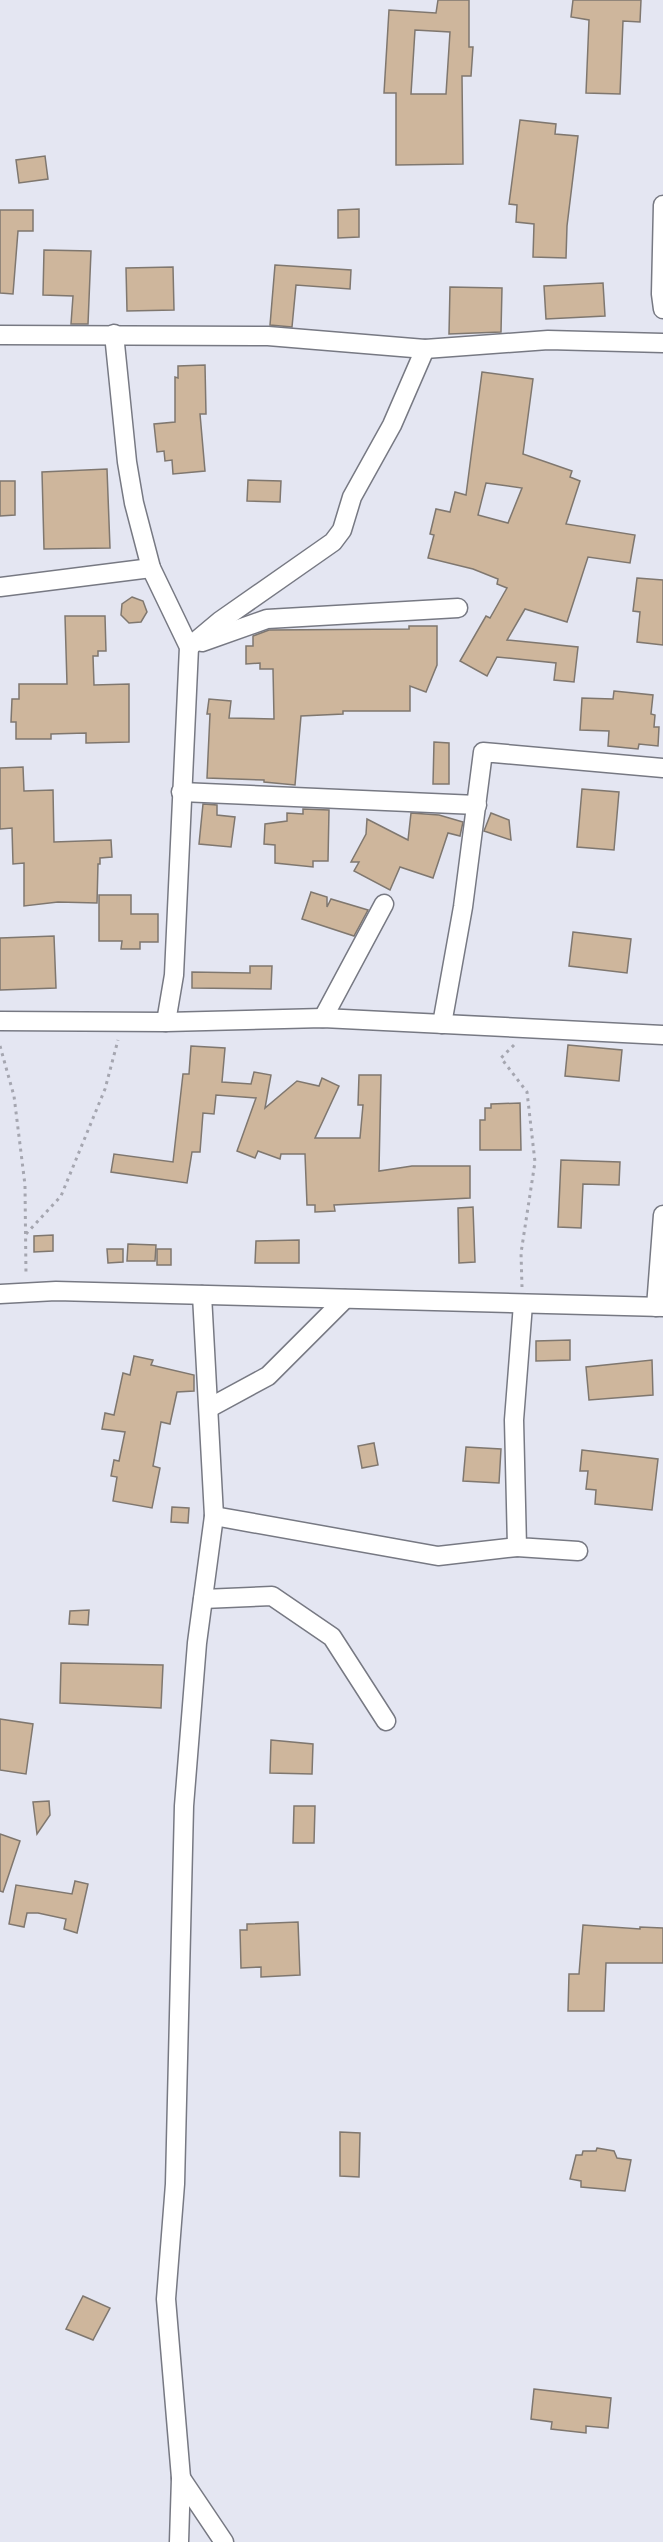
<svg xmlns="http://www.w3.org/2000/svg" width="663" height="2542" font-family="'Source Sans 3',sans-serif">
<rect width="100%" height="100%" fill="#e4e6f2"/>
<g fill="#ceb69c" stroke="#7f776f" stroke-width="1.5" fill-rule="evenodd">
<path d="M438,0H469V47H473L471,76H462L463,164L396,165V93H384L389,10L436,13ZM415,30L450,32L446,94H411Z"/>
<path d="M573,0H641L640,22L623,21L620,94L586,93L589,20L571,17Z"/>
<path d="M520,120L556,124L555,134L578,136L567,226L566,258L533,257L534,224L516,222L517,205L509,204Z"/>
<path d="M45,156L48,179L19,183L16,160Z"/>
<path d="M359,209V237L338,238V210Z"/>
<path d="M0,210H33V231H18L13,294L0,293Z"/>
<path d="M44,250L91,251L88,324H71L73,296L43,295Z"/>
<path d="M275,265L351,270L350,289L296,285L292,327L270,325Z"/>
<path d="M173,267L174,310L127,311L126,268Z"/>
<path d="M603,283L605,316L546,319L544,286Z"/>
<path d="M450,287L502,288L501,332L449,334Z"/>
<path d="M205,365L206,414H200L205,471L173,474L172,460L165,461L164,451L157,452L154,424L175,422V377L178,378V366Z"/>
<path d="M482,372L533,379L523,454L572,471L570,477L580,481L566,524L635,535L630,563L588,557L567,622L525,609L507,640L578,647L574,682L554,680L556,663L497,657L487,676L460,661L486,616L490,618L507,588L497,584L498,579L473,569L428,558L434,535L430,534L436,509L450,512L455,492L466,495ZM486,483L522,488L508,523L478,515Z"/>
<path d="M107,469L110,548L44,549L42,472Z"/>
<path d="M248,480L281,481L280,502L247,501Z"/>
<path d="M0,481H15V515L0,516Z"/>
<path d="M637,578L663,580V645L637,642L640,612L633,611Z"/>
<path d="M132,597L143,601L147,612L141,622L129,623L121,615L122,604Z"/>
<path d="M65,616H105L106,651H98V656H93L94,685L129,684V742L86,743V733L51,734V739H16V722H11L12,699H19V684H67Z"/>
<path d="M409,626H437V665L426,692L410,686V711H343V714L301,716L295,785L264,782V780L207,778L210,714H207L209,699L231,701L229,718L274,719L273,669H260V663L246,664V646H253V636L269,630L409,629Z"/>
<path d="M614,691L653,695L651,714L655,715L654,727H659L658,746L639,744L638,749L608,746L609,731L580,730L582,698L613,699Z"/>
<path d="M434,742L449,743V784H433Z"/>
<path d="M23,767L24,791L53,790L54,842L111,840L112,857L100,858V864H98L97,903L58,902L24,906V863L13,864L12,828L0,829V768Z"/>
<path d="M582,789L619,792L614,850L577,847Z"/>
<path d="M203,804L217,805V815L235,817L231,847L199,844Z"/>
<path d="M303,809L329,810L328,861H313V867L275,863V845L264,844L265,824L287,821V813L303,814Z"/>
<path d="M411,813L439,815L463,822L460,836L448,833L433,878L400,867L390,890L354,871L359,862H351L366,834L367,819L408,840Z"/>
<path d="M491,813L509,820L511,840L484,831Z"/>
<path d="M311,892L327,897V907L331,899L368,910L354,936L302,919Z"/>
<path d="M99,895H131V914H158V942H140V949H121L122,941H99Z"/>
<path d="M573,932L631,939L627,973L569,966Z"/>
<path d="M54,936L56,988L0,990V938Z"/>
<path d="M250,966H272L271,989L192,988V972L250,973Z"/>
<path d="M568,1045L622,1050L619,1081L565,1076Z"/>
<path d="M191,1046L225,1048L222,1082L251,1084L254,1072L271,1075L265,1108L297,1081L319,1086L322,1078L339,1086L315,1138H360L363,1105H358L359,1075H381L379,1171L412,1166H470V1198L334,1205L335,1211L315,1212V1205H307L305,1154H281L280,1159L258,1151L255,1158L237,1151L256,1098L216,1095L214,1114L203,1113L200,1152H192L187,1183L111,1172L114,1154L173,1162L183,1074H189Z"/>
<path d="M520,1103L521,1150H480V1120H485V1108H491V1104Z"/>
<path d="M561,1160L620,1162L619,1185L583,1184L581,1228L558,1227Z"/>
<path d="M473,1207L475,1262L459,1263L458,1208Z"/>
<path d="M53,1235V1251L34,1252V1236Z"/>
<path d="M299,1240V1263H255L256,1241Z"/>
<path d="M128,1244L156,1245L155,1261H127Z"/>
<path d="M107,1249H123V1262L108,1263Z"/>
<rect x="157" y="1249" width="14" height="16"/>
<path d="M570,1340V1360L536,1361V1341Z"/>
<path d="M134,1356L153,1360L151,1365L194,1375V1391L177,1392L170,1424L161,1422L153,1466L160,1468L152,1508L113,1501L117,1477L111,1476L114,1460L119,1461L125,1432L102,1429L105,1413L114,1415L123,1373L130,1375Z"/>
<path d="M652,1360L653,1395L589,1400L586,1367Z"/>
<path d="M374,1443L378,1465L362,1468L358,1446Z"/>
<path d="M466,1447L501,1449L499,1483L463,1481Z"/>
<path d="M582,1450L658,1459L652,1510L595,1504L596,1490L586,1489L588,1471H580Z"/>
<path d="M172,1507L189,1508L188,1523L171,1522Z"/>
<path d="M89,1610L88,1625L69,1624L70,1611Z"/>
<path d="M61,1663L163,1665L161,1708L60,1703Z"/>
<path d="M0,1719L33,1724L26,1774L0,1770Z"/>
<path d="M271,1740L313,1744L312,1774L270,1773Z"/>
<path d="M49,1801L50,1815L37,1834L33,1802Z"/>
<path d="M294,1806H315L314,1843H293Z"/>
<path d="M0,1834L20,1841L3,1892L0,1891Z"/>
<path d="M75,1881L88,1884L77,1933L64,1929L66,1919L38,1913H27L24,1927L9,1924L16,1885L72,1894Z"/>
<path d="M298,1922L300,1975L261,1977V1967L241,1968L240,1930H247V1924Z"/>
<path d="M583,1925L640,1929V1927L663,1928V1963H606L604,2011H568L569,1974H579Z"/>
<path d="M340,2132L360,2133L359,2177L340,2176Z"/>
<path d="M597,2148L614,2151L617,2158L631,2160L625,2191L581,2187V2181L570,2179L576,2155H582L583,2151H596Z"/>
<path d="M83,2296L110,2308L93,2340L66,2329Z"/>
<path d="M534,2389L611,2398L608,2428L586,2426V2433L551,2429L552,2422L531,2419Z"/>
</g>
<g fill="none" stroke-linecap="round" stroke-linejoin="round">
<g stroke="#777983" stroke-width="21">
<g id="street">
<path d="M663,205L661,294L663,309"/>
<path d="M0,335L268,336L425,349L548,340L663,343"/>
<path d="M0,587L151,568"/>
<path d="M202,642L267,619L458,608"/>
<path d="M189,647L220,621L333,542L342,530L352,497L392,425L425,349"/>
<path d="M181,792L477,805"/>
<path d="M323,1018L384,904"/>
<path d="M0,1021L166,1022L174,975L189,647L151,568L134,503L127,462L114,334"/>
<path d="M166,1022L323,1018L663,1035"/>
<path d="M442,1024L463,907L483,752L663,768"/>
<path d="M0,1294L56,1291L663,1307"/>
<path d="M523,1304L514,1420L517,1547L578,1551"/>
<path d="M656,1307L663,1215"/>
<path d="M209,1408L268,1376L345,1299"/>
<path d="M214,1516L438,1556L517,1547"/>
<path d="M203,1599L272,1596L332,1637L386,1721"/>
<path d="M181,2478L224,2542"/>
<path d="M179,2542L181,2478L166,2299L175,2184L184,1806L197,1643L214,1516L202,1295"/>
</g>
</g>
<g stroke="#a5a6b0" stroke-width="3" stroke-dasharray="3 4.5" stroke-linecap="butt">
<path d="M514,1045L501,1058L527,1092L535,1162L521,1253L522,1287"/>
<path d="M0,1046L14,1096L25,1185L26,1276"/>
<path d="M26,1234L61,1196L105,1089L118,1040"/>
</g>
<use href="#street" stroke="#fff" stroke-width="18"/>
</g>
</svg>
